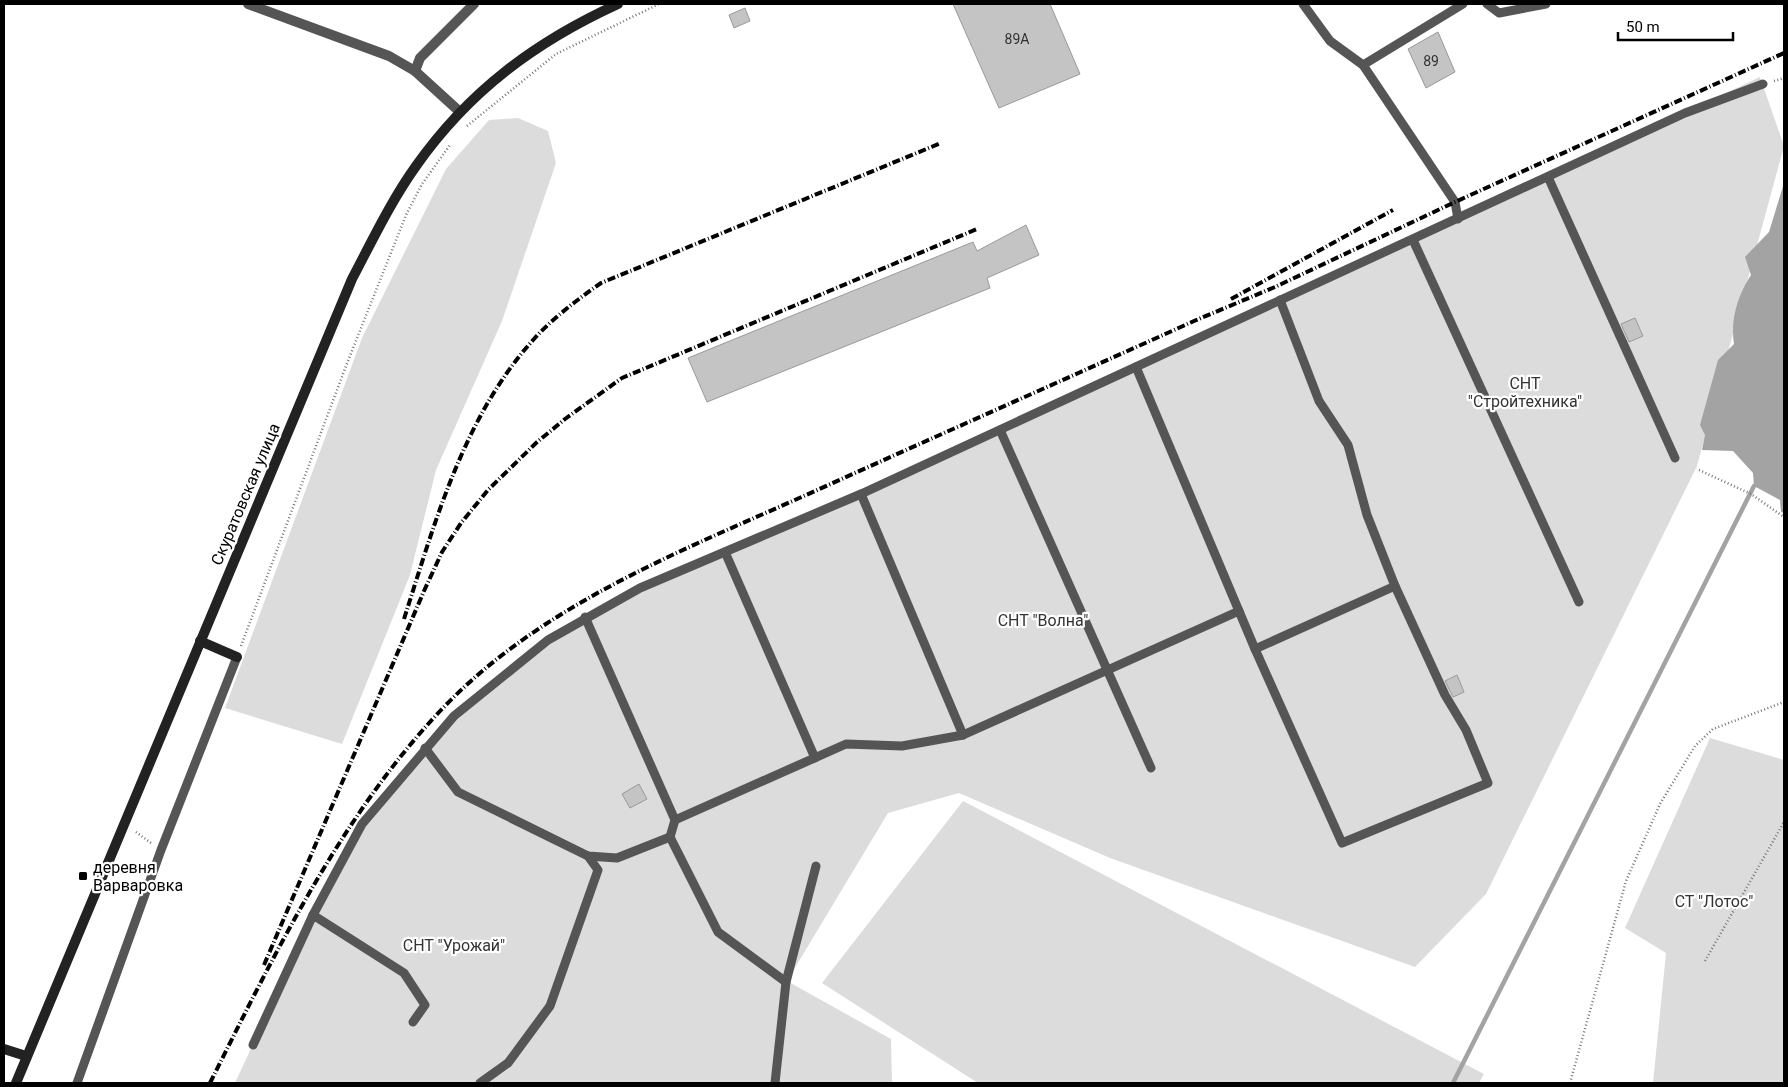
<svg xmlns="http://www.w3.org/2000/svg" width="1788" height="1087" font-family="Roboto,sans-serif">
<rect width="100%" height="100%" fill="#fff"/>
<g fill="#dcdcdc">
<path d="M1760,77L1784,146L1697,466L1486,894L1415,967L1110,858L959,793L888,813L787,981L891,1039L892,1083H235L313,915L362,824L454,716L585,617L1458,219Z"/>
<path d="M518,118L548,131L556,163L502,321L436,470L410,575L342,744L225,708L362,338L446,169L489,120Z"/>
<path d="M1710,738L1784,760V1083H1653L1666,953L1625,928Z"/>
<path d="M963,801L1484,1074L1479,1083H978L822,983Z"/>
</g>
<path fill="#a3a3a3" d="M1784,183V513L1781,512L1780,500L1754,486L1753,473L1733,451L1702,450L1705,435L1700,425L1718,360L1734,344C1730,319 1738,295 1751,275L1745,257L1769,232Z"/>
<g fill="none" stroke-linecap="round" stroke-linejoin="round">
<path stroke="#a3a3a3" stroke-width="4.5" d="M1453,1083L1754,486"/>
</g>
<g fill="#c4c4c4" stroke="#999">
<path d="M953,4H1050L1080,74L999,108Z"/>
<path d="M745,8L750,21L734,28L729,15Z"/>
<path d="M1438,32L1455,72L1426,88L1408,49Z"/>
<path d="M1026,225L1039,255L987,278L990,288L707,402L688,358L973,242L977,251Z"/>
<path d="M1635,318L1643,336L1629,342L1621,324Z"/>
<path d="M1457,675L1464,692L1453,697L1445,681Z"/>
<path d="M639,784L647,799L630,808L622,794Z"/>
</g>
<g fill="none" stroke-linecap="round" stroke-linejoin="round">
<g stroke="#777" stroke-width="2.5" stroke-dasharray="1 2.5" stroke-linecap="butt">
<path d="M1774,81L1784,78"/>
<path d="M467,126L556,54L659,4"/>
<path d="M1699,470L1751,494L1784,517"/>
<path d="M241,646L346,366L406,215L422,184L450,145"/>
<path d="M136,832L151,843"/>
<path d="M1705,961L1784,822"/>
<path d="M1570,1083L1626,881L1660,804L1695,746L1713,729L1784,702"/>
</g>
<g stroke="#555" stroke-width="9">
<path d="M1303,4L1330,41L1363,65L1455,202L1458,219"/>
<path d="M1487,4L1499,13L1546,4"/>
<path d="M1363,65L1463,4"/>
<path d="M1548,177L1675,458"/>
<path d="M1413,240L1579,602"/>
<path d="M1136,367L1255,649L1342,843L1488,783L1466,730L1445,695L1395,586L1367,515L1348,445L1319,401L1280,300"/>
<path d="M1000,430L1151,768"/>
<path d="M861,494L963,735"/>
<path d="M725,552L815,758"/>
<path d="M585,617L675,820L670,837"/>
<path d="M1255,649L1395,586"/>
<path d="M425,748L458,792L588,856L617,858L670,837L718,932L786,982"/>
<path d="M675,820L846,744L902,746L963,735L1239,611"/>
<path d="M313,915L404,973L425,1005L413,1022"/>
<path d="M253,1045L313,915L362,824L454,716L548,640L640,588L861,494L1685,113L1763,84"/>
<path d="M77,1083L161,850L237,657"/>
<path d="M480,1083L508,1063L550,1006L598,870L588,856"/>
<path d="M775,1083L786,982L816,866"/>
</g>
<g stroke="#555" stroke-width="10">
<path d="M248,4L389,56L415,71L460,112"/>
<path d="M415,71L420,58L474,4"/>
</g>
<g stroke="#222" stroke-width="10">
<path d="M200,641L237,657"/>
<path d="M4,1049L26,1056"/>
<path d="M16,1083L352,279C372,241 391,201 416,166C469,91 535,42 618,4"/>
</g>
<g stroke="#000" stroke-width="4" stroke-dasharray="8 2.5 1 2.5" stroke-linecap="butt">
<path d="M1231,299L1393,210"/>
<path d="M404,619C435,522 464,416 534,339C554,317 577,300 601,283L941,143"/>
<path d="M264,965L424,591L442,552L461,523L488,490L536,443L565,419L622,378L977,229"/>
<path d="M210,1083C274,955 342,814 442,709C543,603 684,550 815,491C941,434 1068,378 1194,321L1275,287L1455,202L1784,53"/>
</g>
</g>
<rect fill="#000" stroke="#fff" stroke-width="2" x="78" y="871" width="10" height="10" rx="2.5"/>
<g text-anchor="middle" stroke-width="4.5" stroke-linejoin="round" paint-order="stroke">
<g font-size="14" fill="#313131">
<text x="1017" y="44">89А</text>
<text x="1431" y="66">89</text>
</g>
<g font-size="16" fill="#333" stroke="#fff">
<text x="1525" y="389">СНТ<tspan x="1525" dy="18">"Стройтехника"</tspan></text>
<text x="1043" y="626">СНТ "Волна"</text>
<text x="1714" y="907">СТ "Лотос"</text>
<text x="454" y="951">СНТ "Урожай"</text>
</g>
<g font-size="16" fill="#000" stroke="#fff">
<text transform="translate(245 494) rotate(-67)" y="6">Скуратовская улица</text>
</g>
<g font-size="16" fill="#000" stroke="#fff" text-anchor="start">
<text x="93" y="873">деревня<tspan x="93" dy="18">Варваровка</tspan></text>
</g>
</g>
<rect width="1788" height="1087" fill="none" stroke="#000000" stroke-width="10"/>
<path d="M1618 32v8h115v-8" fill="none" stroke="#000000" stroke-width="2.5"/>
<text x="1626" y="32" font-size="15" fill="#000000" stroke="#ffffff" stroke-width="4" paint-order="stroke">50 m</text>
</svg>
